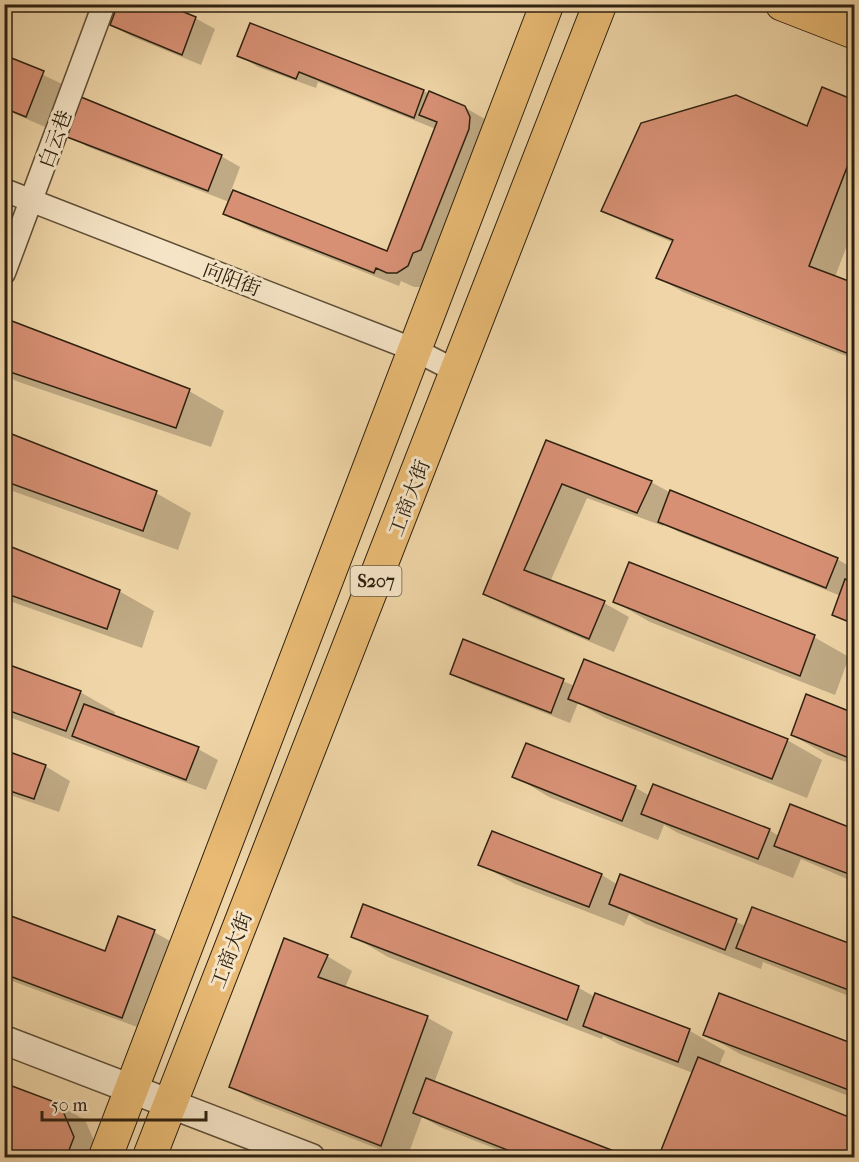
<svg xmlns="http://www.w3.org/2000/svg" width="859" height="1162" font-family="'IM FELL French Canon','Noto Serif SC',serif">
<rect width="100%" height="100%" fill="#efd5a7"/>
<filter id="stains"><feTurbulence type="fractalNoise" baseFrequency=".00333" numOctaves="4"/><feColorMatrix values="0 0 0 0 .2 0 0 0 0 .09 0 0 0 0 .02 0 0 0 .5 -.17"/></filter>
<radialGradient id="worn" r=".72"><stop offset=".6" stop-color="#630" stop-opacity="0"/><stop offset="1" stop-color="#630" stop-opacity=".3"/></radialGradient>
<g fill="#0003">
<path d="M195,18L215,29L201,65L131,36L111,25Z"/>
<path d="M239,55L423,91L464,107L490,122L422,287H414L401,281L399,286L250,227L225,213L229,202L88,147L69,136L221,156L240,167L231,191L387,253L436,129L318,82L316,88L258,67Z"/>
<path d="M4,56L62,84L45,127L4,109Z"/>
<path d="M823,89L854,102V227L835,277L854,285V359L683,292L658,278L674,243L628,224L603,210L808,128Z"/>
<path d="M4,320L189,391L224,411L211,447L16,381L4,374Z"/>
<path d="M4,433L156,493L191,513L178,550L4,488Z"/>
<path d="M546,442L651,482L671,493L837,559L854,569L851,583L854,584V626L834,615L841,596L679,532L664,524L663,526L587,498L550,582L604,603L629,617L614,652L510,608L485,593Z"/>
<path d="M4,546L119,591L154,611L142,648L4,599Z"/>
<path d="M630,564L814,637L849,657L835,695L650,622L615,602Z"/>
<path d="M464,641L575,686L787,740L822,760L807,798L605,718L578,703L570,723L471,684L452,673Z"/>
<path d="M4,664L80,692L115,712L114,717L198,749L218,760L206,790L4,715Z"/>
<path d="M807,696L854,714V765L827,755L792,735Z"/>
<path d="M526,745L636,788L650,796L769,830L779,836L791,806L854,830V882L801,859L793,878L678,833L664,825L658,840L549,797L514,776Z"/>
<path d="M4,752L45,766L70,781L59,812L4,793Z"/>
<path d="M492,833L602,875L618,885L621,876L746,926L753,909L854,947V998L763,962L761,969L646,924L629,914L624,926L515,884L480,864Z"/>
<path d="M364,906L579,988L595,997L596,995L690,1031L725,1051L719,1066L854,1120V1158H660L693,1073L620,1045L603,1036L602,1039L388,957L352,936Z"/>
<path d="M154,932L179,946L148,1031L4,978V937L106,953Z"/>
<path d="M327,956L352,971L345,988L428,1018L453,1032L434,1083L628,1158H519L440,1127L422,1117L407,1158H402L256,1101L230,1086Z"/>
<path d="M720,995L854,1046V1098L740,1054L705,1034Z"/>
<path d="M59,1105L85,1120L99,1152L97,1158H4Z"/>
</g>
<g fill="#d79074" stroke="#2e2110" stroke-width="1.5">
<path d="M118,4H164L196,17L182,55L110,25Z"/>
<path d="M250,23L424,90L414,118L299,72L296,79L237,56Z"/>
<path d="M4,55L44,71L26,117L4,108Z"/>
<path d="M822,87L854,100V149L809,266L854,283V356L656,278L673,240L601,211L641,123L736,95L807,126Z"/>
<path d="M429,91L465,106L470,117L469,129L421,250L413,253L408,266L397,273H387L376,268L374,273L223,214L233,190L387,251L437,122L419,115Z"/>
<path d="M81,97L222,155L208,191L67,137Z"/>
<path d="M4,318L190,389L176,428L4,370Z"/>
<path d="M4,431L157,491L143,531L4,481Z"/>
<path d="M546,440L652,481L637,513L562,484L524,570L605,601L589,639L483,594Z"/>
<path d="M670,490L838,558L826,588L658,522Z"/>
<path d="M4,544L120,590L107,629L4,593Z"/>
<path d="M629,562L815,635L800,676L613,602Z"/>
<path d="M845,579L854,583V624L832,615Z"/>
<path d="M463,639L564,679L551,713L450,674Z"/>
<path d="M584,659L788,739L772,779L568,699Z"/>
<path d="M4,663L81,691L66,731L4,709Z"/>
<path d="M806,694L854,713V760L791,735Z"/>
<path d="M84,704L199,747L186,780L72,736Z"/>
<path d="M526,743L636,786L622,821L512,777Z"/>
<path d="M4,750L46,765L34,799L4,789Z"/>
<path d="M653,784L770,829L758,859L641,814Z"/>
<path d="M790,804L854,829V876L774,846Z"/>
<path d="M492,831L602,874L589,907L478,865Z"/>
<path d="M620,874L737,919L725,950L609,904Z"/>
<path d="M363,904L579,986L567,1020L351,937Z"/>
<path d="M752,907L854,945V992L736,948Z"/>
<path d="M11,916L105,951L118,916L155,930L122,1018L4,974V933Z"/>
<path d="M284,938L328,955L318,977L428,1016L381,1146L229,1087Z"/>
<path d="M595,993L690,1029L678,1062L583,1026Z"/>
<path d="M719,993L854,1044V1092L703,1035Z"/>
<path d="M698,1057L854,1119V1158H658Z"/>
<path d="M426,1078L632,1158H528L413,1113Z"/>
<path d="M4,1083L60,1104L74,1137L66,1158H4Z"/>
</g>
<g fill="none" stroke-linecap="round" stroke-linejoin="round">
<g stroke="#5e4e36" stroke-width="25">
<g id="minor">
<path d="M4,190L415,350L458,372"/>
<path d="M4,273L104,4"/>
</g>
</g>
<g stroke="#5e4e36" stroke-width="31">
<path id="tertiary" d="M4,1040L311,1158"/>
</g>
<g stroke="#2e2110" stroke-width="35">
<g id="primary">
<path d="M782,4L854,32"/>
<path d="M105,1158L547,4"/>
<path d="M149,1158L600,4"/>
</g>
</g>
<use href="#minor" stroke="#f5e4c6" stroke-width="22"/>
<use href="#tertiary" stroke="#f5e4c6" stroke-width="28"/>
<use href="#primary" stroke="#e8ba74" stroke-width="33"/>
</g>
<g text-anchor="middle" stroke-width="6" stroke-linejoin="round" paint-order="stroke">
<rect fill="#f5e4c6" stroke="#6a5c47" stroke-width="1.5" x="350.5" y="566" width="51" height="30" rx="4.5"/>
<g font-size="18" font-weight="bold" fill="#2e2110">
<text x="376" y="587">S207</text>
</g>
<g font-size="20" fill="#2e2110" stroke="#f5e4c6">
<text transform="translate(55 139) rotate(-70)" y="7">白云巷</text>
<text transform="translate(232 279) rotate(21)" y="7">向阳街</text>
<text transform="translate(409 498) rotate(-69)" y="7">工商大街</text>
<text transform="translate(231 950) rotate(-69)" y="7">工商大街</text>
</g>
</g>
<rect width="859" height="1162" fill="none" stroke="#efd5a7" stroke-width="24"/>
<rect x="6" y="6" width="847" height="1150" fill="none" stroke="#2e2110" stroke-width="3"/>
<rect x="12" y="12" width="835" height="1138" fill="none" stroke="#2e2110" stroke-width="1.5"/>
<path d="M42 1111v9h164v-9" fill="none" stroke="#2e2110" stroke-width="3"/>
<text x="51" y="1111" font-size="18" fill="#2e2110" stroke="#f5e4c6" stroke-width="4.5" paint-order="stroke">50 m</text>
<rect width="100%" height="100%" filter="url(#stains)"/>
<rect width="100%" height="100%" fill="url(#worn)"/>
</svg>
